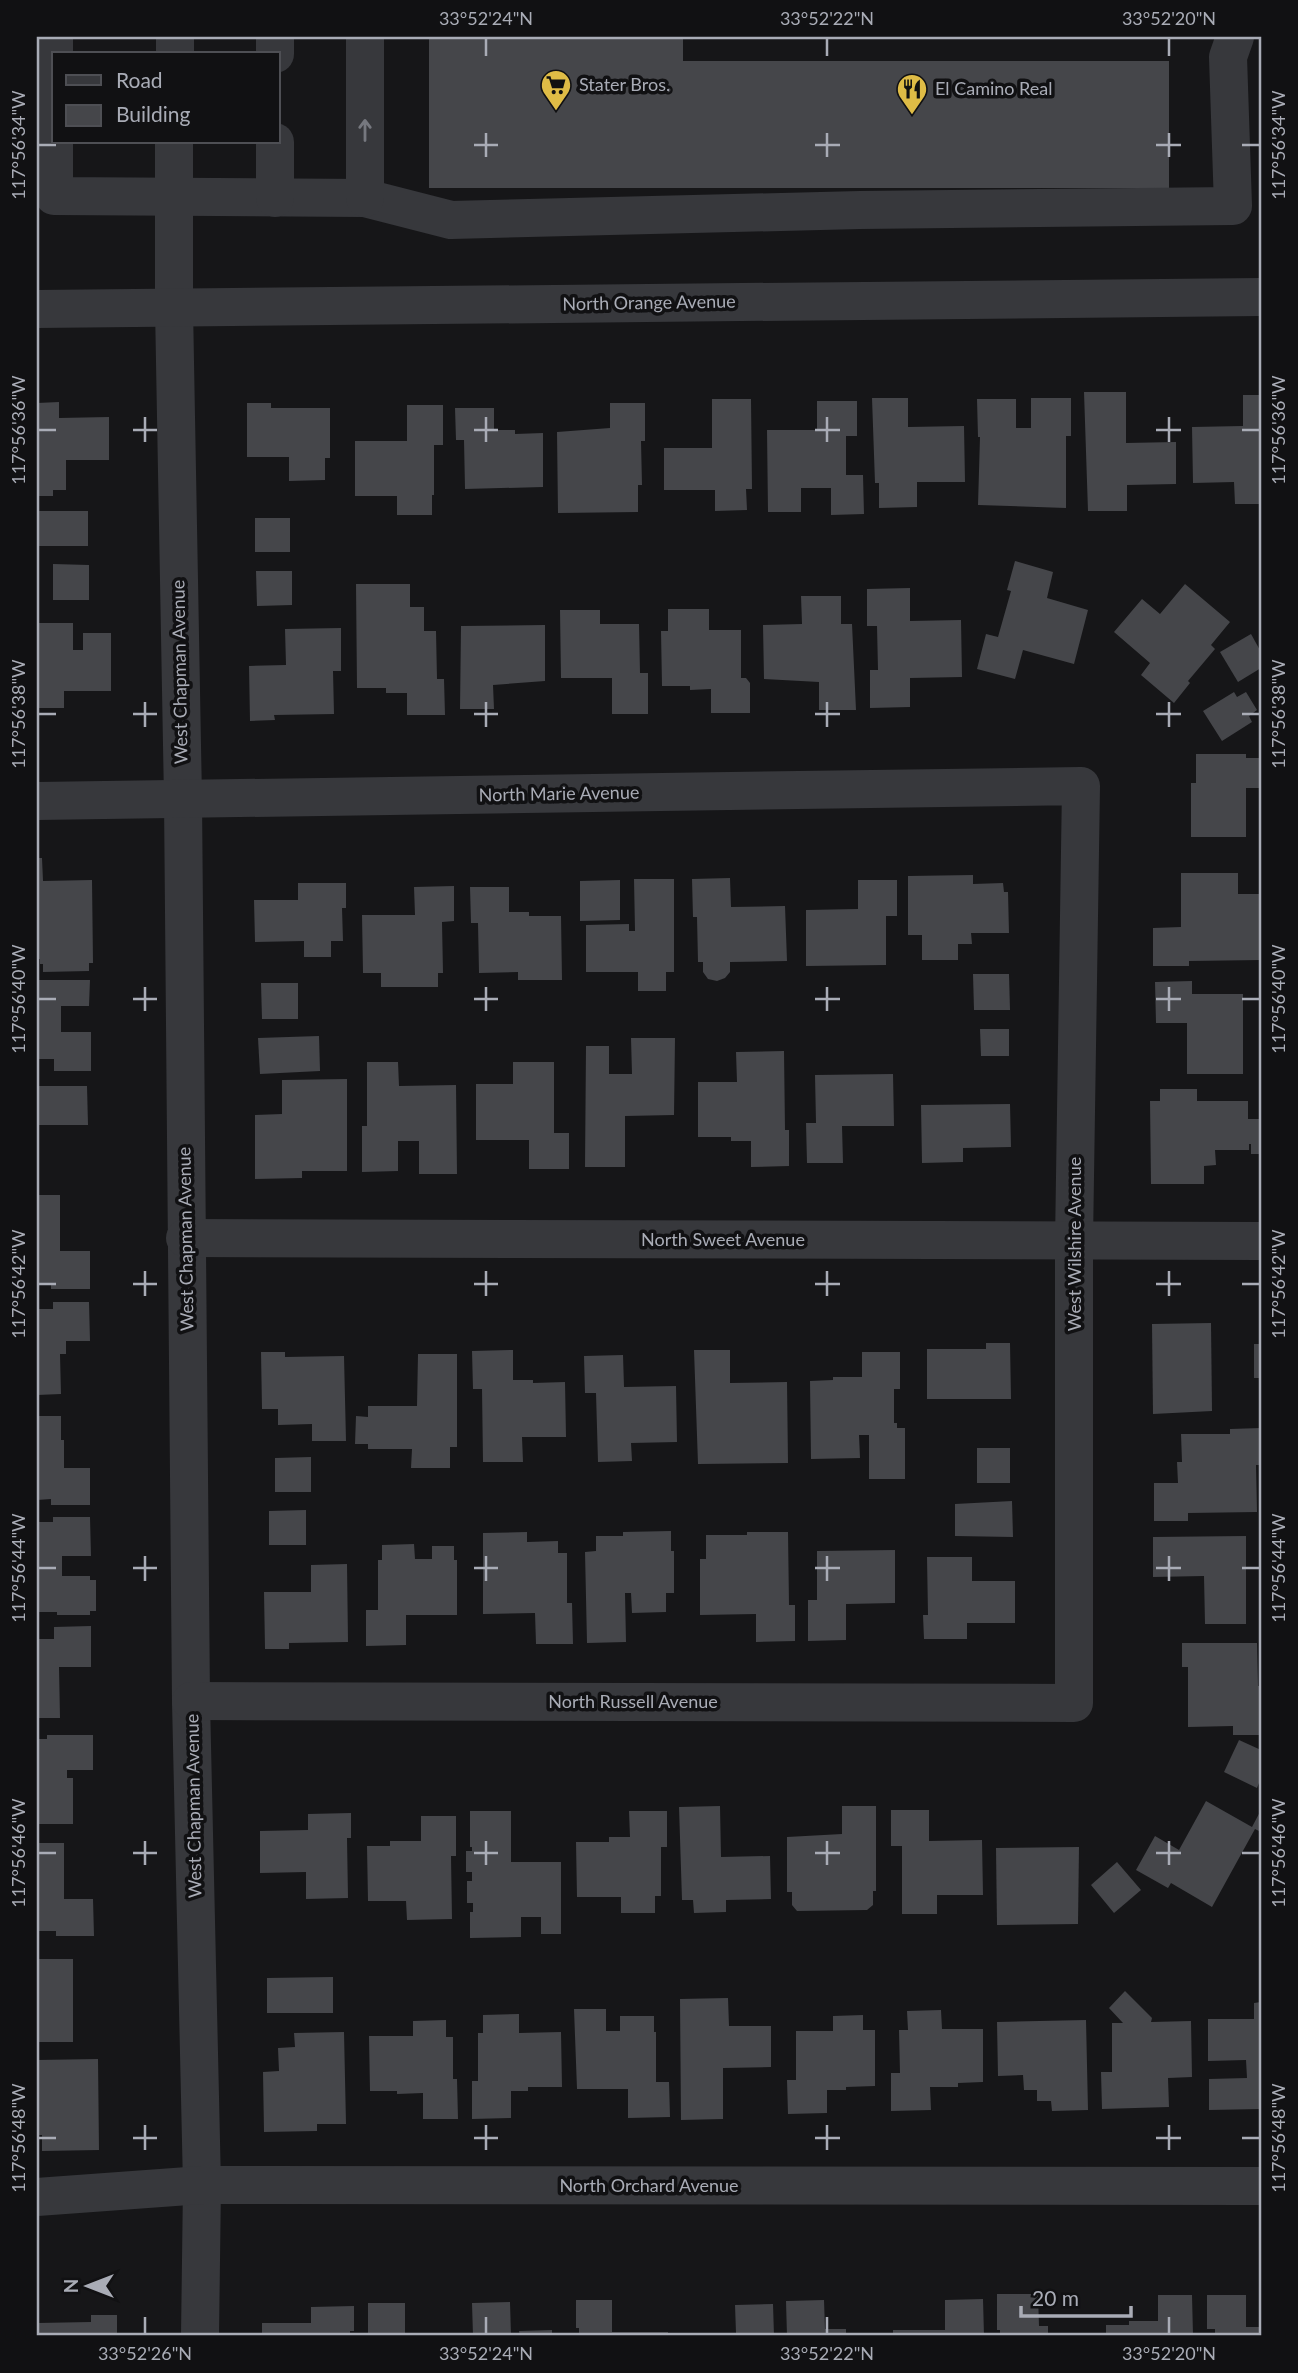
<svg xmlns="http://www.w3.org/2000/svg" width="1298" height="2373" font-family="Lato,sans-serif">
<rect width="100%" height="100%" fill="#161618"/>
<g fill="#45464a">
<path d="M429,37H683V61H1169V188H429Z"/>
<path d="M1084,392H1126V443L1176,442V484L1127,485V511H1088Z"/>
<path d="M1243,395H1261V504H1235L1234,482L1193,483L1192,427L1243,426Z"/>
<path d="M872,398H908V427L964,426L965,482H917V507L879,508V483H875Z"/>
<path d="M1031,398H1071V436H1066V508L978,505L980,437H978L977,399H1016V428H1031Z"/>
<path d="M712,399H751L752,489H746L747,510L715,511V490H664V448H712Z"/>
<path d="M817,401H857V436H846V475H863L864,514L831,515V488H801V512H768L767,430H817Z"/>
<path d="M59,402V418L109,417V460H66V490H53V496H37V403Z"/>
<path d="M247,403H271V408H330V458H325V480L289,481V457H247Z"/>
<path d="M610,403H645V441H641L642,485H638V512L558,513L557,432L610,428Z"/>
<path d="M407,405H443V445H434V495H432V515H397V496H355V441H407Z"/>
<path d="M455,408H494V430H515V434L543,433V487L465,489L464,440H456Z"/>
<rect x="37" y="511" width="51" height="35"/>
<rect x="255" y="518" width="35" height="34"/>
<path d="M1015,561L1053,572L1047,598L1088,610L1074,664L1023,650L1015,679L977,669L986,634L998,637L1011,591L1007,590Z"/>
<path d="M53,564L89,565V600H53Z"/>
<path d="M256,571H292V605L257,606Z"/>
<path d="M356,584H410V607H424V631H436L437,679H444L445,715H407V693H386V688H357Z"/>
<path d="M1185,584L1230,622L1211,645L1215,649L1188,681L1190,683L1174,703L1141,675L1150,663L1114,632L1142,599L1160,614Z"/>
<path d="M910,588V621L961,620L962,677L910,678V707L870,708V670H878L877,626H867V589Z"/>
<path d="M801,596H841V624H852L856,710H819V682L764,679L763,625L802,624Z"/>
<path d="M668,609H709V630H741V678H746L750,683V713H711V689L690,690V686H662L661,631H668Z"/>
<path d="M560,610H600V624H639L640,673H648V714H612V678H561Z"/>
<path d="M37,623H73V650H83V633H111V691H64V708H37Z"/>
<path d="M545,625V681L493,685L494,709H460L461,626Z"/>
<path d="M341,628V671H333L334,714L274,715L275,720L250,721L249,666L286,665L285,629Z"/>
<path d="M1251,634L1261,652V668L1238,682L1220,652Z"/>
<path d="M1234,692L1237,697L1246,692L1257,710L1249,716L1252,722L1222,741L1203,711Z"/>
<path d="M1196,754H1246V758H1261V788H1246V837H1191V783H1196Z"/>
<path d="M37,858H42L43,881L92,880L93,963H89V971L43,972V964H40V959H37Z"/>
<path d="M1181,873H1238V894H1261V960L1189,961V966H1153V928L1181,927Z"/>
<path d="M973,875V884L1003,883L1004,892H1008L1009,933H971L972,944H958V960H922V935H908V876Z"/>
<path d="M730,878L731,907L785,906L787,961L730,962V972L725,978L717,981L708,979L703,972V962H698L697,917H693L692,879Z"/>
<path d="M634,879H674V972H666V991H638V972H586V925L629,924V931H635Z"/>
<path d="M620,880V920L580,921V881Z"/>
<path d="M858,880H897V916H886V965L806,966V910L858,909Z"/>
<path d="M298,883H346V908H342L343,941H331V957H304V941L255,942L254,900H298Z"/>
<path d="M454,886V921L442,922L443,973H438V987H381V973H363L362,915H415L414,887Z"/>
<path d="M470,887H509V912H529V916H561L562,980H518V972L479,973L478,923H471Z"/>
<path d="M973,974H1009L1010,1010H974Z"/>
<path d="M37,980H90L89,1006H61V1032H91V1071H54V1059H37Z"/>
<path d="M1192,981V994H1243V1074H1187V1023H1156L1155,982Z"/>
<path d="M261,983H298V1019H262Z"/>
<path d="M980,1029H1009V1056H981Z"/>
<path d="M319,1036L320,1071L260,1074L258,1038Z"/>
<path d="M631,1038H675L674,1115L625,1116V1167H585L586,1046H609V1074H632Z"/>
<path d="M784,1051L785,1130H789V1166L751,1167V1141H731V1137H698V1082H737L736,1052Z"/>
<path d="M367,1062H398L399,1086L456,1085L457,1174H419V1141H398V1171L362,1172V1126H367Z"/>
<path d="M513,1062H554V1133H569V1169H529V1140H476V1084H513Z"/>
<path d="M893,1074L894,1126H842L843,1163H807L806,1123H816L815,1075Z"/>
<path d="M347,1079V1171H302V1178L255,1179V1115L282,1114V1080Z"/>
<path d="M37,1086H87L88,1125H37Z"/>
<path d="M1160,1089H1197V1101H1248V1119H1261V1154H1251V1144H1249V1150H1215L1216,1165L1204,1166V1184H1151L1150,1101H1160Z"/>
<path d="M1010,1104L1011,1147L963,1148V1162L922,1163L921,1105Z"/>
<path d="M37,1195H60V1251H90V1289H51V1283H37Z"/>
<path d="M53,1302H89L90,1341H66V1354H60L61,1394L37,1395V1309H53Z"/>
<path d="M1211,1323L1212,1411L1153,1414L1152,1324Z"/>
<path d="M986,1343H1010L1011,1399H927V1349H986Z"/>
<rect x="1254" y="1344" width="7" height="34"/>
<path d="M513,1350V1380H533V1383L565,1382L566,1437H522L523,1462H483L482,1389H473L472,1351Z"/>
<path d="M694,1350H730V1383L787,1382L788,1463L698,1464Z"/>
<path d="M261,1352H285V1357L344,1356L346,1441H312V1424L278,1425V1409H262Z"/>
<path d="M862,1352H900V1389H894V1423H897V1428H905V1479H869V1435H859L860,1458L811,1459L810,1381L833,1380V1377H862Z"/>
<path d="M418,1354H457V1447H450V1468H411L412,1449H368V1444H355L356,1416L368,1417V1406H417Z"/>
<path d="M623,1355L624,1387L676,1386L677,1442L631,1443L632,1461L598,1462L596,1393H585L584,1356Z"/>
<path d="M37,1416H61V1440H64V1468H90V1505H51V1499L37,1500Z"/>
<path d="M1261,1428V1465H1256L1257,1512L1188,1513V1521H1154V1483H1178L1177,1462H1182L1181,1434H1230V1429Z"/>
<rect x="977" y="1448" width="33" height="35"/>
<path d="M311,1457V1492H275V1458Z"/>
<path d="M1012,1501L1013,1537L955,1536V1504Z"/>
<path d="M306,1510V1545H269V1511Z"/>
<path d="M53,1517H90L91,1556H62V1576H90V1580H96V1611H90V1615H57V1612H37V1522H53Z"/>
<path d="M671,1531V1551H674V1593H666V1612L632,1613L631,1593H625L626,1642L587,1643L585,1552L596,1551V1536H623V1532Z"/>
<path d="M527,1532V1542L558,1541V1553H567V1603H572L573,1644H536L535,1613L483,1614V1533Z"/>
<path d="M747,1532H788L789,1605H795V1641L756,1642V1614L700,1615V1559H706V1535H747Z"/>
<path d="M1246,1536V1624H1205L1204,1576L1153,1577V1537Z"/>
<path d="M414,1544L415,1559H432V1546H454V1560H457V1615H406V1645L366,1646V1610H378V1560H382V1545Z"/>
<path d="M895,1550V1603L846,1604V1640L808,1641V1600H817V1551Z"/>
<path d="M927,1557H972V1581H1015V1623H967V1639H924L923,1615H928Z"/>
<path d="M347,1564L348,1642L289,1643V1649H265L264,1592H311V1565Z"/>
<path d="M91,1626V1667H59L60,1718H37V1639H54V1627Z"/>
<path d="M1182,1643H1257L1258,1686H1261V1735H1233V1726L1188,1727V1667H1182Z"/>
<path d="M47,1735H93V1770H67V1778H73V1824H37V1739H47Z"/>
<path d="M1239,1740L1261,1750V1778L1257,1788L1224,1772Z"/>
<path d="M1206,1801L1252,1827L1261,1810V1832L1255,1829L1212,1907L1171,1883L1168,1888L1136,1870L1155,1836L1179,1850Z"/>
<path d="M720,1806L721,1857L770,1856L771,1899L726,1900V1912L694,1913L693,1900H682L679,1807Z"/>
<path d="M842,1806H876V1891H873V1905L867,1910L797,1911L792,1905V1892H787V1837L842,1834Z"/>
<path d="M891,1810H929V1841L982,1840L983,1895H937V1914H902V1846H891Z"/>
<path d="M470,1811H511V1862H561V1934H541V1917H521V1937L470,1938V1912H473V1903H467V1881H472V1872H466V1851H472V1847H470Z"/>
<path d="M629,1811H667V1847H661V1896H655V1913H621V1897H577L576,1842H609V1837H630Z"/>
<path d="M351,1813V1838H347L348,1898L306,1899V1872L260,1873V1831L308,1830V1814Z"/>
<path d="M421,1816H456V1856H451L452,1919L407,1920L406,1901H368L367,1846H390V1841H421Z"/>
<path d="M37,1843H64V1899H93L94,1936H56V1931H37Z"/>
<path d="M1079,1847L1078,1924L997,1925L996,1848Z"/>
<path d="M1117,1862L1141,1890L1114,1913L1091,1885Z"/>
<rect x="37" y="1959" width="36" height="83"/>
<path d="M333,1977V2013H267V1978Z"/>
<path d="M1125,1991L1152,2018L1151,2022L1191,2021L1192,2077L1168,2078L1169,2107L1102,2109L1101,2072H1112V2023H1123L1109,2008Z"/>
<path d="M728,1998L729,2026H771V2067L723,2068V2119L681,2120L680,1999Z"/>
<path d="M1261,2002V2109L1209,2110V2079L1247,2078L1246,2060L1208,2061V2019H1254V2003Z"/>
<path d="M574,2009H606V2031H620V2016H654V2032H656V2082H669L670,2117L628,2118V2089H577Z"/>
<path d="M941,2010L942,2029H983V2082L958,2083V2087H930L931,2110L891,2111V2073H900L899,2030H908L907,2011Z"/>
<path d="M519,2014V2033L561,2032L562,2087H528V2091H511V2118L472,2119V2081H478V2033H483V2015Z"/>
<path d="M863,2015V2030H875V2086L846,2087V2090H827V2113L788,2114L787,2080H796V2031H833V2016Z"/>
<path d="M446,2020V2037H453V2079H457L458,2119H423V2093L397,2094V2091H370L369,2036H413V2021Z"/>
<path d="M1086,2020L1088,2110L1052,2111L1051,2101H1037V2090H1024L1023,2075L998,2076L997,2022Z"/>
<path d="M344,2032L346,2124H317V2131L264,2132L263,2072L279,2071L278,2048L295,2047L294,2033Z"/>
<path d="M98,2059L99,2150L42,2151V2135H37V2060Z"/>
<path d="M997,2294H1038L1039,2326H1048V2336H1000V2330H997Z"/>
<path d="M1158,2295H1192L1193,2335L1106,2336V2325H1129V2321H1158Z"/>
<path d="M1207,2295H1246V2327H1261V2336H1215V2329H1207Z"/>
<path d="M983,2299L984,2336H893V2330H945V2300Z"/>
<path d="M576,2300H612V2332H668V2336H579V2328H576Z"/>
<path d="M824,2300L825,2329H846V2333H879V2336H787L786,2301Z"/>
<path d="M510,2302L511,2336H473L472,2303Z"/>
<path d="M368,2303H405V2334L458,2333V2336H368Z"/>
<path d="M773,2304L774,2336H712V2333H736L735,2305Z"/>
<path d="M354,2306V2331H350V2336H262V2323H311V2307Z"/>
<path d="M91,2315H117V2336H37V2323L91,2322Z"/>
<path d="M552,2330V2336H520L519,2331Z"/>
</g>
<g fill="none" stroke-linecap="round" stroke-linejoin="round">
<g stroke="#37383c" stroke-width="38">
<path d="M54,37V196L365,198L451,220L860,210L1233,206L1228,57L1235,37"/>
<path d="M365,37V198"/>
<path d="M175,54V37"/>
<path d="M275,54V37"/>
<path d="M174,142V307L183,799L191,1701L202,2185L200,2336"/>
<path d="M275,198V142"/>
<path d="M37,309L1261,297"/>
<path d="M37,801L1081,786L1074,1242V1703L191,1701"/>
<path d="M185,1238L1261,1241"/>
<path d="M37,2197L202,2185L1261,2186"/>
</g>
</g>
<defs><path id="oneway-shaft" d="M-6 0H5M1.5-3L5.5 0L1.5 3" fill="none" stroke-width="1.6" stroke-linecap="round" stroke-linejoin="round" transform="scale(1.75)"/></defs>
<use stroke="#76787f" href="#oneway-shaft" transform="translate(365 130) rotate(-90)"/>
<path fill="none" stroke="#a9acb6" stroke-width="2.5" d="M486,38V56M827,38V56M1169,38V56M486,133V157M827,133V157M1169,133V157M38,145H56M474,145H498M815,145H840M1156,145H1181M1242,145H1260M145,417V442M486,417V442M827,417V442M1169,417V442M38,430H56M133,430H157M474,430H498M815,430H840M1156,430H1181M1242,430H1260M145,702V727M486,702V727M827,702V727M1169,702V727M38,714H56M133,714H157M474,714H498M815,714H840M1156,714H1181M1242,714H1260M145,987V1011M486,987V1011M827,987V1011M1169,987V1011M38,999H56M133,999H157M474,999H498M815,999H840M1156,999H1181M1242,999H1260M145,1271V1296M486,1271V1296M827,1271V1296M1169,1271V1296M38,1284H56M133,1284H157M474,1284H498M815,1284H840M1156,1284H1181M1242,1284H1260M145,1556V1581M486,1556V1581M827,1556V1581M1169,1556V1581M38,1568H56M133,1568H157M474,1568H498M815,1568H840M1156,1568H1181M1242,1568H1260M145,1841V1865M486,1841V1865M827,1841V1865M1169,1841V1865M38,1853H56M133,1853H157M474,1853H498M815,1853H840M1156,1853H1181M1242,1853H1260M145,2125V2150M486,2125V2150M827,2125V2150M1169,2125V2150M38,2138H56M133,2138H157M474,2138H498M815,2138H840M1156,2138H1181M1242,2138H1260M145,2317V2334M486,2317V2334M827,2317V2334M1169,2317V2334"/>
<defs>
<g id="supermarket-pin" transform="scale(1.575)"><path d="M0 17L-7.5 6A9.5 9.5 0 1 1 7.5 6Z" fill="#dfbc46" stroke="#111113"/><path d="M-6-5.5h2.5l.6 2H6L4.5 2H-2.5L-4.4-4H-6ZM-1.5 3.2a1.3 1.3 0 1 0 .1 0ZM3 3.2a1.3 1.3 0 1 0 .1 0Z" fill="#111"/></g>
<g id="restaurant-pin" transform="scale(1.575)"><path d="M0 17L-7.5 6A9.5 9.5 0 1 1 7.5 6Z" fill="#dfbc46" stroke="#111113"/><path d="M-5-6h1v4h1v-4h1v4h1v-4h1v5L-1.5 .5V6h-2V.5L-5-1ZM5-6V6H3V1.5H1.5Q1.5-4 5-6Z" fill="#111"/></g>
</defs>
<g fill-rule="evenodd">
<use href="#supermarket-pin" x="556" y="85"/>
<use href="#restaurant-pin" x="912" y="89"/>
</g>
<g text-anchor="middle" stroke-width="7" stroke-linejoin="round" paint-order="stroke">
<g font-size="18" fill="#a9acb6" stroke="#111113" text-anchor="start">
<text x="579" y="91">Stater Bros.</text>
<text x="935" y="95">El Camino Real</text>
</g>
<g font-size="18" fill="#a9acb6" stroke="#111113">
<text transform="translate(649 303) rotate(-1)" y="6">North Orange Avenue</text>
<text transform="translate(180 672) rotate(-91)" y="6">West Chapman Avenue</text>
<text transform="translate(559 794) rotate(-1)" y="6">North Marie Avenue</text>
<text transform="translate(186 1239) rotate(-91)" y="6">West Chapman Avenue</text>
<text x="723" y="1246">North Sweet Avenue</text>
<text transform="translate(1075 1244) rotate(-90)" y="6">West Wilshire Avenue</text>
<text x="633" y="1708">North Russell Avenue</text>
<text transform="translate(194 1806) rotate(-91)" y="6">West Chapman Avenue</text>
<text x="649" y="2192">North Orchard Avenue</text>
</g>
</g>
<rect width="1298" height="2373" fill="none" stroke="#111113" stroke-width="77"/>
<rect x="52" y="52" width="228" height="91" fill="#111113" stroke="#4e4f54" stroke-width="2"/>
<rect x="66" y="75" width="35" height="10" fill="#37383c" stroke="#4e4f54" stroke-width="2"/>
<text x="116" y="88" font-size="21" fill="#a9acb6">Road</text>
<rect x="66" y="105" width="35" height="21" fill="#45464a" stroke="#4e4f54" stroke-width="2"/>
<text x="116" y="122" font-size="21" fill="#a9acb6">Building</text>
<g transform="translate(88 2286) rotate(270)" stroke="#111113" stroke-width="5" paint-order="stroke">
<path d="M0-5L12 26L0 18L-12 26Z" fill="#a9acb6"/>
<text y="-10" font-size="19" font-weight="bold" text-anchor="middle" fill="#a9acb6">N</text>
</g>
<path d="M1021 2306v10h110v-10" fill="none" stroke="#a9acb6" stroke-width="3.5"/>
<text x="1032" y="2306" font-size="21" fill="#a9acb6" stroke="#111113" stroke-width="5" paint-order="stroke">20 m</text>
<rect x="38" y="38" width="1222" height="2296" fill="none" stroke="#a9acb6" stroke-width="2.5"/>
<g font-size="18" text-anchor="middle" fill="#a9acb6">
<text x="486" y="25">33°52'24"N</text>
<text x="827" y="25">33°52'22"N</text>
<text x="1169" y="25">33°52'20"N</text>
<text transform="translate(1279 145) rotate(-90)" y="6">117°56'34"W</text>
<text transform="translate(19 145) rotate(-90)" y="6">117°56'34"W</text>
<text transform="translate(1279 430) rotate(-90)" y="6">117°56'36"W</text>
<text transform="translate(19 430) rotate(-90)" y="6">117°56'36"W</text>
<text transform="translate(1279 714) rotate(-90)" y="6">117°56'38"W</text>
<text transform="translate(19 714) rotate(-90)" y="6">117°56'38"W</text>
<text transform="translate(19 999) rotate(-90)" y="6">117°56'40"W</text>
<text transform="translate(1279 999) rotate(-90)" y="6">117°56'40"W</text>
<text transform="translate(1279 1284) rotate(-90)" y="6">117°56'42"W</text>
<text transform="translate(19 1284) rotate(-90)" y="6">117°56'42"W</text>
<text transform="translate(19 1568) rotate(-90)" y="6">117°56'44"W</text>
<text transform="translate(1279 1568) rotate(-90)" y="6">117°56'44"W</text>
<text transform="translate(19 1853) rotate(-90)" y="6">117°56'46"W</text>
<text transform="translate(1279 1853) rotate(-90)" y="6">117°56'46"W</text>
<text transform="translate(1279 2138) rotate(-90)" y="6">117°56'48"W</text>
<text transform="translate(19 2138) rotate(-90)" y="6">117°56'48"W</text>
<text x="145" y="2360">33°52'26"N</text>
<text x="486" y="2360">33°52'24"N</text>
<text x="827" y="2360">33°52'22"N</text>
<text x="1169" y="2360">33°52'20"N</text>
</g>
</svg>
